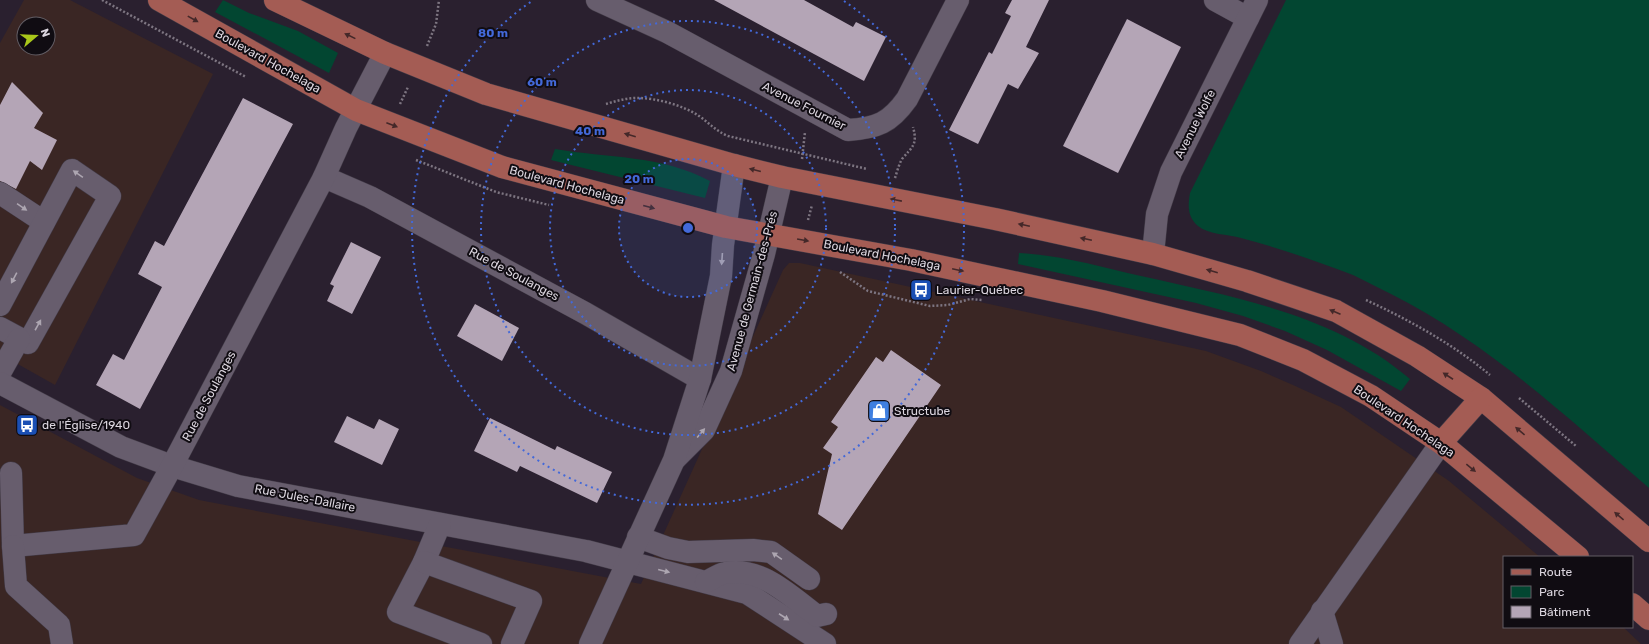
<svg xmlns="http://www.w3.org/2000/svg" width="1649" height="644" font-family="Rubik,sans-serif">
<rect width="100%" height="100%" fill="#2a202f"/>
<g fill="#3a2624" fill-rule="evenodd">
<path d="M24,0H70L213,74L55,385L0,354V43ZM24,24H48V48H24Z"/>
<path d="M789,263H800L1206,351L1261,371L1293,385L1341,407L1449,481L1540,557H1504V627H1623L1641,644H0V405L137,478L199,500L641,584L783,270Z"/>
</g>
<g fill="#024631">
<path d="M223,0L249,13L298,31L338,53L329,73L215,12Z"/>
<path d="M1286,0H1649V488C1567,417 1488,343 1391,294C1378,288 1366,281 1353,275C1316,261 1279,248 1241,238C1228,234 1209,235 1198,226C1187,217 1188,205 1190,193Z"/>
<path d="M555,149C607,158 662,155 710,181L705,198L551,160Z"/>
<path d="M1019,253C1061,255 1101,267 1141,276C1234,297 1336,315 1410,379L1401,391L1327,350L1285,331L1243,316L1196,303L1018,264Z"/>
</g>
<g fill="#b4a5b6">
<path d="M714,0H804L853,27L856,22L886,37L864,81Z"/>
<path d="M1012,0H1049L1026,47L1039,53L1018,89L1008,84L978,144L949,130L989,52L992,54L1011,16L1005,13Z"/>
<path d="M1127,19L1181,47L1118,173L1063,146Z"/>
<path d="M12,82L43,113L34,128L57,140L42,170L30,161L16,189L0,181V105Z"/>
<path d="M243,98L293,124L140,409L96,385L113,354L124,360L162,287L138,274L155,241L164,246Z"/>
<path d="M351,242L381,257L352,314L327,301L334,286L330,284Z"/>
<path d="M475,304L519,328L502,361L457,336Z"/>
<path d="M891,350L941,385L842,530L818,514L832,454L823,448L838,427L831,422L876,357L883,362Z"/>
<path d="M347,416L374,429L379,419L399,429L382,465L334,442Z"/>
<path d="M490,418L555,450L557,446L612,472L597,503L520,466L517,472L474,451Z"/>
</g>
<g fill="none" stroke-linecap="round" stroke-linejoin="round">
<g stroke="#423b47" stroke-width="23">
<g id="minor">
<path d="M597,0L667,32L848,130C877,128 890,123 907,99L958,0"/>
<path d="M1215,0L1248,18"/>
<path d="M324,177L370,197L585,313L700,379"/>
<path d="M0,193L44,222"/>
<path d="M1153,254L1157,214L1171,172L1257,0"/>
<path d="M0,305L72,170L110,196L28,343L0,328"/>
<path d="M0,373L19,339"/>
<path d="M0,383L121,447L172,466L238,486L586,551L747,593L825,644"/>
<path d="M676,458L704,430L731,371L764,254L782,177"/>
<path d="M11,473L13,546L134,535L172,466L324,177L346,128L385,53"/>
<path d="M440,524L424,562L398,612L481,644"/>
<path d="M638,537L668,548L688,552L753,550L771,552L809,579"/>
<path d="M13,546L16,586L59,625L62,644"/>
<path d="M424,562L531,601L512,644"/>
<path d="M706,582C712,579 719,574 725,573C761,566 790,596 817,616L826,614"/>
<path d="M1322,611L1332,644"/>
<path d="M590,644L674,460L700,379L721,276L723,245L734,165"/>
<path d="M1300,644L1441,443"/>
</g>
</g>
<g stroke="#423b47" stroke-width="23">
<g id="major">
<path d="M159,0L356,110L502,167L726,227L911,260L1102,301L1240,335L1303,360L1371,396L1441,443L1578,557"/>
<path d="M275,0L385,53L486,94L734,165L782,177L995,219L1153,254L1247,281L1336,311L1417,356L1481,398L1649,541"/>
<path d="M1441,443L1481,398"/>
<path d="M1632,604L1649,619"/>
</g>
</g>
<g stroke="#7d7581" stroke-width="2.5" stroke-dasharray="2 2" stroke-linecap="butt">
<path d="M102,0L246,77"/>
<path d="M427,46L436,24L439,0"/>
<path d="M400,104L408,87"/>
<path d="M606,104C616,101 626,98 637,98C656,98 683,105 699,116C709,123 716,131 728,136L867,169"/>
<path d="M802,159L805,132"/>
<path d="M416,160L496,192L549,205"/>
<path d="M895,178C897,172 899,164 902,159C912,147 918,145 913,127"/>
<path d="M808,220L812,205"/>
<path d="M840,272L868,291L930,306L948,305L970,299L982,300"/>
<path d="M1366,300C1409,320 1453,344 1490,375"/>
<path d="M1519,398L1576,446"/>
</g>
<use href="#minor" stroke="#675d6d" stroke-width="22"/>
<use href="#major" stroke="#a45c54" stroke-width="22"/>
</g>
<defs><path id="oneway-solid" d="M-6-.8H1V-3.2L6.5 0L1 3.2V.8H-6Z"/></defs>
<g fill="#442829">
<use href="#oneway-solid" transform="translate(193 19) rotate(29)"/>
<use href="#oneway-solid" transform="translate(350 36) rotate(-154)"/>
<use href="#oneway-solid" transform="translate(392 125) rotate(21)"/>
<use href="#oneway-solid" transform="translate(630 135) rotate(-164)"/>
<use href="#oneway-solid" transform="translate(755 170) rotate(-166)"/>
<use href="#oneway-solid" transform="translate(896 200) rotate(-169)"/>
<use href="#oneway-solid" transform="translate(649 207) rotate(15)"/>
<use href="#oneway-solid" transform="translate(1024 225) rotate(-168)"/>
<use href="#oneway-solid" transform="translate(1086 239) rotate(-168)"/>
<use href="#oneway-solid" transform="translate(803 240) rotate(10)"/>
<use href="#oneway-solid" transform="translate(958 270) rotate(12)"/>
<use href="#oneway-solid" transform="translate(1212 271) rotate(-164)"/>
<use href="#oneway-solid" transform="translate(1335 312) rotate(-157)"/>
<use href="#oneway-solid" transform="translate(1448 376) rotate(-147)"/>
<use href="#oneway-solid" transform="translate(1520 431) rotate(-140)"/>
<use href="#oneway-solid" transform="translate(1471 468) rotate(39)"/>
<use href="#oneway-solid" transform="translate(1619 516) rotate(-140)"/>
</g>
<g fill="#ada6b1">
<use href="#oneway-solid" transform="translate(78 174) rotate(-145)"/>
<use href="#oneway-solid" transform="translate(22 207) rotate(34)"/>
<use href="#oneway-solid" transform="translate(722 259) rotate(94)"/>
<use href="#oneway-solid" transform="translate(14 278) rotate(118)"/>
<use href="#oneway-solid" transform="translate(38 325) rotate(-61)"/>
<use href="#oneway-solid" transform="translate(701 433) rotate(-50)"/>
<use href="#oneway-solid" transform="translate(777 556) rotate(-145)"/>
<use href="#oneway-solid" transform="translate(664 571) rotate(14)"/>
<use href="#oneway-solid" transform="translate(784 617) rotate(33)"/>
</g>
<circle cx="688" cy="228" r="69" fill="#4369d9" fill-opacity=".12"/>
<g fill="none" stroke="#4369d9" stroke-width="2" stroke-dasharray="2 4">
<circle cx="688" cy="228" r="69"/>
<circle cx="688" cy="228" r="138"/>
<circle cx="688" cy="228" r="207"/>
<path d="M844 1A276 276 0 1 1 532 1"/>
</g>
<defs>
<g id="bus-square" transform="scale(1.15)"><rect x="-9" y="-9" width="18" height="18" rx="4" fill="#1a4fb4" stroke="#100c12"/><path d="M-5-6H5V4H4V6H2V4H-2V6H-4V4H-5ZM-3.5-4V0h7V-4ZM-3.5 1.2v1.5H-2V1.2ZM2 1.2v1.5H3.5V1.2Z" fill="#fff"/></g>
<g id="shop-square" transform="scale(1.15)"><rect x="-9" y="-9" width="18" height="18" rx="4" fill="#3f7fe0" stroke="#100c12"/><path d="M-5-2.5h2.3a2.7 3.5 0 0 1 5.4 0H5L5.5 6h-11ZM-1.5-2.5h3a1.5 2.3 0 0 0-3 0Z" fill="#fff"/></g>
</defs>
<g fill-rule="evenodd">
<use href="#bus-square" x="921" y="290"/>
<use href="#shop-square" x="879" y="411"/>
<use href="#bus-square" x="27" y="425"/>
</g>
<g text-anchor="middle" stroke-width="4" stroke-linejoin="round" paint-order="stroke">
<g font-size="12" fill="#dcd6df" stroke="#100c12">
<text transform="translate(268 61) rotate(29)" y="4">Boulevard Hochelaga</text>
<text transform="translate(804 106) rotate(27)" y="4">Avenue Fournier</text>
<text transform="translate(1195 124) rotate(-63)" y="4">Avenue Wolfe</text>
<text transform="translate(567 185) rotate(15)" y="4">Boulevard Hochelaga</text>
<text transform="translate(882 255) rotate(11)" y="4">Boulevard Hochelaga</text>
<text transform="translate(514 274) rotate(28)" y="4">Rue de Soulanges</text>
<text transform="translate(752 291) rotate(-75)" y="4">Avenue de Germain-des-Prés</text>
<text transform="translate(209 396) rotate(-62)" y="4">Rue de Soulanges</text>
<text transform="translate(1404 421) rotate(34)" y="4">Boulevard Hochelaga</text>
<text transform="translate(305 498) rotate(11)" y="4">Rue Jules-Dallaire</text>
</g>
<g font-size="12" fill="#dcd6df" stroke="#100c12" text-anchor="start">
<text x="936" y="294">Laurier-Québec</text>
<text x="894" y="415">Structube</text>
<text x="42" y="429">de l'Église/1940</text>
</g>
</g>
<circle cx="688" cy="228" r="6" fill="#4369d9" stroke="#100c12" stroke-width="2"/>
<g font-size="12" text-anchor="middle" font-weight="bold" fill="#4369d9" stroke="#100c12" stroke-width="4" stroke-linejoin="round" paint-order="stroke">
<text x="493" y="37">80 m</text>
<text x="542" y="86">60 m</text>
<text x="590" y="135">40 m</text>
<text x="639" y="183">20 m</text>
</g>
<rect x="1503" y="556" width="130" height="72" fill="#100c12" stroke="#625d64"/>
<rect x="1511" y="569" width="20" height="6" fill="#a45c54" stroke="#625d64"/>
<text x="1539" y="576" font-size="12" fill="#dcd6df">Route</text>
<rect x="1511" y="586" width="20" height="12" fill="#024631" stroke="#625d64"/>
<text x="1539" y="596" font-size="12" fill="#dcd6df">Parc</text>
<rect x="1511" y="606" width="20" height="12" fill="#b4a5b6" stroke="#625d64"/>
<text x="1539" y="616" font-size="12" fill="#dcd6df">Bâtiment</text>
<g transform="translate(36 36) rotate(71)"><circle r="19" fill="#100c12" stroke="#625d64"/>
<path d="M0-3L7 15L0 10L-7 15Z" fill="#a9c71a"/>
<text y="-6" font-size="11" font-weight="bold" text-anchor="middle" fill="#dcd6df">N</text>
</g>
</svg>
